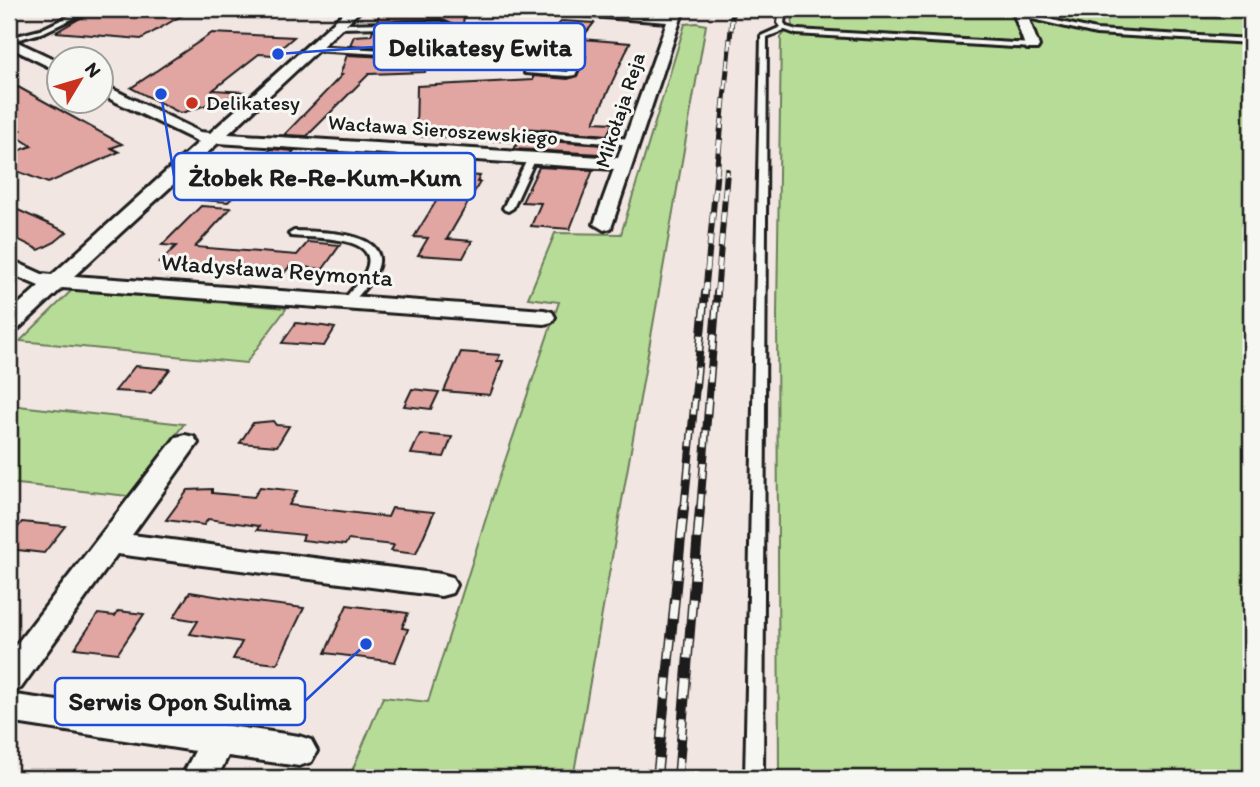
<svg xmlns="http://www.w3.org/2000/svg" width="1260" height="787" font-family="Itim,sans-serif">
<rect width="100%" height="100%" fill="#f2e6e2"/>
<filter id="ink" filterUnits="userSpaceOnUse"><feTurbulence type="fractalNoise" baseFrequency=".0143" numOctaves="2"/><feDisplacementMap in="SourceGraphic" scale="14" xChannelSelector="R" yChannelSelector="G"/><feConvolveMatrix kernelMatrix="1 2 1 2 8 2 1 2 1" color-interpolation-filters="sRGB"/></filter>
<g filter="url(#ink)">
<g fill="#b7dc97" stroke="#6a7c5a" stroke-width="2">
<path d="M794,9H1001L1002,12L1223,19L1215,9H1251V778H779L777,313L781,37L792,25Z"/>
<path d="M697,23L706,25L573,778H349L383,697L428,702L493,496L559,302L528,298L555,233L621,234L685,24Z"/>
<path d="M72,290L286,308V309L246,363L20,341Z"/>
<path d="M9,405L184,424L128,496L9,483Z"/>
</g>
<g fill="#e1a6a2" stroke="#1c1c1c" stroke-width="2">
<path d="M81,9H193L141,39L56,32L84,16L86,13Z"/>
<path d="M465,9L463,24H452L441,19L377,21L380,11Z"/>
<path d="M562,21L594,23L581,39L630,43L594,122L613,123L607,135L524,128L519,130L518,136L521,139L603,145L600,154L514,149L518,142L416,136L417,86L533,80V76L568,79L577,76L586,56L578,52L566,69L535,67L537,55L531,51Z"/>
<path d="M439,29L452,34H462L461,42L429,43L428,50L350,45L354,36L371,35L373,30Z"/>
<path d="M212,33L294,37L273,55L259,54L213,90L245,92L185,112L180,113L131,88Z"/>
<path d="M347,55L427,59L425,72L369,74L307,136L284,135L342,75H340Z"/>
<path d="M9,82L122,144L111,148L119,152L48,183L9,168V154L32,146L11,133L21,130L9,123Z"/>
<path d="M271,149L294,151L274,173L249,171Z"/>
<path d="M539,167L593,170L570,229L531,226L541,203L522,202Z"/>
<path d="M453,174L480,176L477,182H480L447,239L472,241L463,258L418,255L428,238L414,237Z"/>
<path d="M220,181L247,183L228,202L201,200Z"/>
<path d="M9,206L67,232L55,242L39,250L9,235Z"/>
<path d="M201,206L231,208L195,247L297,255L308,242L340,245L323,269L290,266L284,273L159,263L176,246L162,245Z"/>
<path d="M296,323L323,326L335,328L324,346L282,343Z"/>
<path d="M461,352L500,355L497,361H503L490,395L444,391Z"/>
<path d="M135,366L170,369L151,393L115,391Z"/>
<path d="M412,389L439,392L431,409L404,406Z"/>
<path d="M273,421L276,425L289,426L277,446L240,443L253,423Z"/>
<path d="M420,434L452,437L444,457L411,454Z"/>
<path d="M260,487L297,491L289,505L388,517L392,508L434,512L416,554L391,551L394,545L348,540L345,545L302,540L304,535L257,530L259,526L208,519L204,525L166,520L188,490L212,489V493L254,497Z"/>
<path d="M22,522L52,525L65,526L44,553L9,549V539Z"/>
<path d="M190,592L239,600L304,608L277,664L233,659L242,642L190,634L198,621L174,617Z"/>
<path d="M347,605L408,613L402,628L408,629L395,662L325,653Z"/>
<path d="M118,611L144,614L118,653L75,648L98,614L115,616Z"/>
</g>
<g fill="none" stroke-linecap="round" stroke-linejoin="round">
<g stroke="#1c1c1c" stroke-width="6">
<g id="service">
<path d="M780,9H786L784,23L787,27L797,30L1032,44L1036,46L1032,48L796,34L785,30L767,37L763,778H745L761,36L781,27L778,23Z"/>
<path d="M80,11L83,13L82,14L44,32L9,42V38L40,30Z"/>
<path d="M1022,13L1096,30L1251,39V43L1096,34L1020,16V14Z"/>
<path d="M441,22L451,27H463L466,29C458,34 448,31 440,26L337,28L334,26L337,24Z"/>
<path d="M313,46L438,53L531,54L535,56L532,69L568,72L577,55L584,57L575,75L568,76L525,73L527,58L438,57L310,50V46Z"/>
<path d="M524,131L632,139L636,142L632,145L521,136V132Z"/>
<path d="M532,155L536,158L513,208L508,211L505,210L503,208L528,158Z"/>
<path d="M294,231C314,232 382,230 379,262C377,278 361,292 352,303L348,304L343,301C350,291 360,282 366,271C383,233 309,239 291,236L289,234Z"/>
</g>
</g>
<g stroke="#1c1c1c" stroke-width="6">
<g id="minor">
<path d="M348,9H362L228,134L618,158L667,22L552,13L545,9H597L669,15L672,9H684L611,228L604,230L594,224L614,169L218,143L74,276L544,310L552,312L555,317L552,322L544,324L62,288L17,330L9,332V313L39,286L9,273V259L42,274L52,275L199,142L102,95V84L200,132L210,133Z"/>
<path d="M1012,9H1025L1039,46L1037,49H1027L1025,46Z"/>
<path d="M9,38L60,62V72L9,47Z"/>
<path d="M185,435L194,437L198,443L132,535L441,574L452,577L456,585L452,593L441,596L117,554L21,688L9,692V654L176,437Z"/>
<path d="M9,694L299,736L311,740L317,751L311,762L299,766L228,756L217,778H181L195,751L9,722Z"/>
</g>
</g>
<use href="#service" fill="#f6f6f2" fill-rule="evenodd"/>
<use href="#minor" fill="#f6f6f2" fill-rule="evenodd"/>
<g stroke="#1c1c1c" stroke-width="5">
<path id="rail-far3" d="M721,129L733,9"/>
</g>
<g stroke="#1c1c1c" stroke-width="6">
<g id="rail-far2">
<path d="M705,295L721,127"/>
<path d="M717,295L727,171"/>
</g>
</g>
<g stroke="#1c1c1c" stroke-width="8">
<g id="rail-far1">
<path d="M684,510L705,293"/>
<path d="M700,510L717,293"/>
</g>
</g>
<g stroke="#1c1c1c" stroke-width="10">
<g id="rail">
<path d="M657,778L684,508"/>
<path d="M678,778L700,508"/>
</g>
</g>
<use href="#rail-far3" stroke="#f6f6f2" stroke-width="3.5" stroke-dasharray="10" stroke-linecap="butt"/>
<use href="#rail-far2" stroke="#f6f6f2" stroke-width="4.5" stroke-dasharray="12" stroke-linecap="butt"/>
<use href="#rail-far1" stroke="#f6f6f2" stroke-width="5" stroke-dasharray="16" stroke-linecap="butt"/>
<use href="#rail" stroke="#f6f6f2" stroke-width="7" stroke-dasharray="20" stroke-linecap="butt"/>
</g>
</g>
<circle fill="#c8321e" stroke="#f6f6f2" stroke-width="2.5" cx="192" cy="103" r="7"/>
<g text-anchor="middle" stroke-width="6" stroke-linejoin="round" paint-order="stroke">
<g font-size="21" fill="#1c1c1c" stroke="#f6f6f2" text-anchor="start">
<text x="206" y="110">Delikatesy</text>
</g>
<g font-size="21" fill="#1c1c1c" stroke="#f6f6f2">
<text transform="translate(620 110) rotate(-72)" y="7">Mikołaja Reja</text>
<text transform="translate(443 130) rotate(4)" y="7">Wacława Sieroszewskiego</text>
</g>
<g font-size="24" fill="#1c1c1c" stroke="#f6f6f2">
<text transform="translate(277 270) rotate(4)" y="8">Władysława Reymonta</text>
</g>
</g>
<path fill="none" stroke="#1d4ed8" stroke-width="2.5" d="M278 54L374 47M161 94L174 176M366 644L305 701"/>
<g fill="#1d4ed8" stroke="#f6f6f2" stroke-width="2.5">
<circle cx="278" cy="54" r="7"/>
<circle cx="161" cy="94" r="7"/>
<circle cx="366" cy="644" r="7"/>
</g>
<g fill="#f6f6f2" stroke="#1d4ed8" stroke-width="2.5">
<rect x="374" y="23" width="211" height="47" rx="7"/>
<rect x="174" y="153" width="301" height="47" rx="7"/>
<rect x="55" y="678" width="250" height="47" rx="7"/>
</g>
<g font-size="26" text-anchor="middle" font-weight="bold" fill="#1c1c1c">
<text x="480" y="56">Delikatesy Ewita</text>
<text x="325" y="186">Żłobek Re-Re-Kum-Kum</text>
<text x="180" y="710">Serwis Opon Sulima</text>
</g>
<rect width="1260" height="787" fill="none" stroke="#f6f6f2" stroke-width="35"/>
<rect x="18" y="18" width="1225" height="752" fill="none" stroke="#1c1c1c" stroke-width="2.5" filter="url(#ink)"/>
<g transform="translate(80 80) rotate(52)"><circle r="33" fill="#f6f6f2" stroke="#9f9f9c" stroke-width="2"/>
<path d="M0-5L12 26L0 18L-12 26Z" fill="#c8321e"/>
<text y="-10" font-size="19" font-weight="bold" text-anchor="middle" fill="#1c1c1c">N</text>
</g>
</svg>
